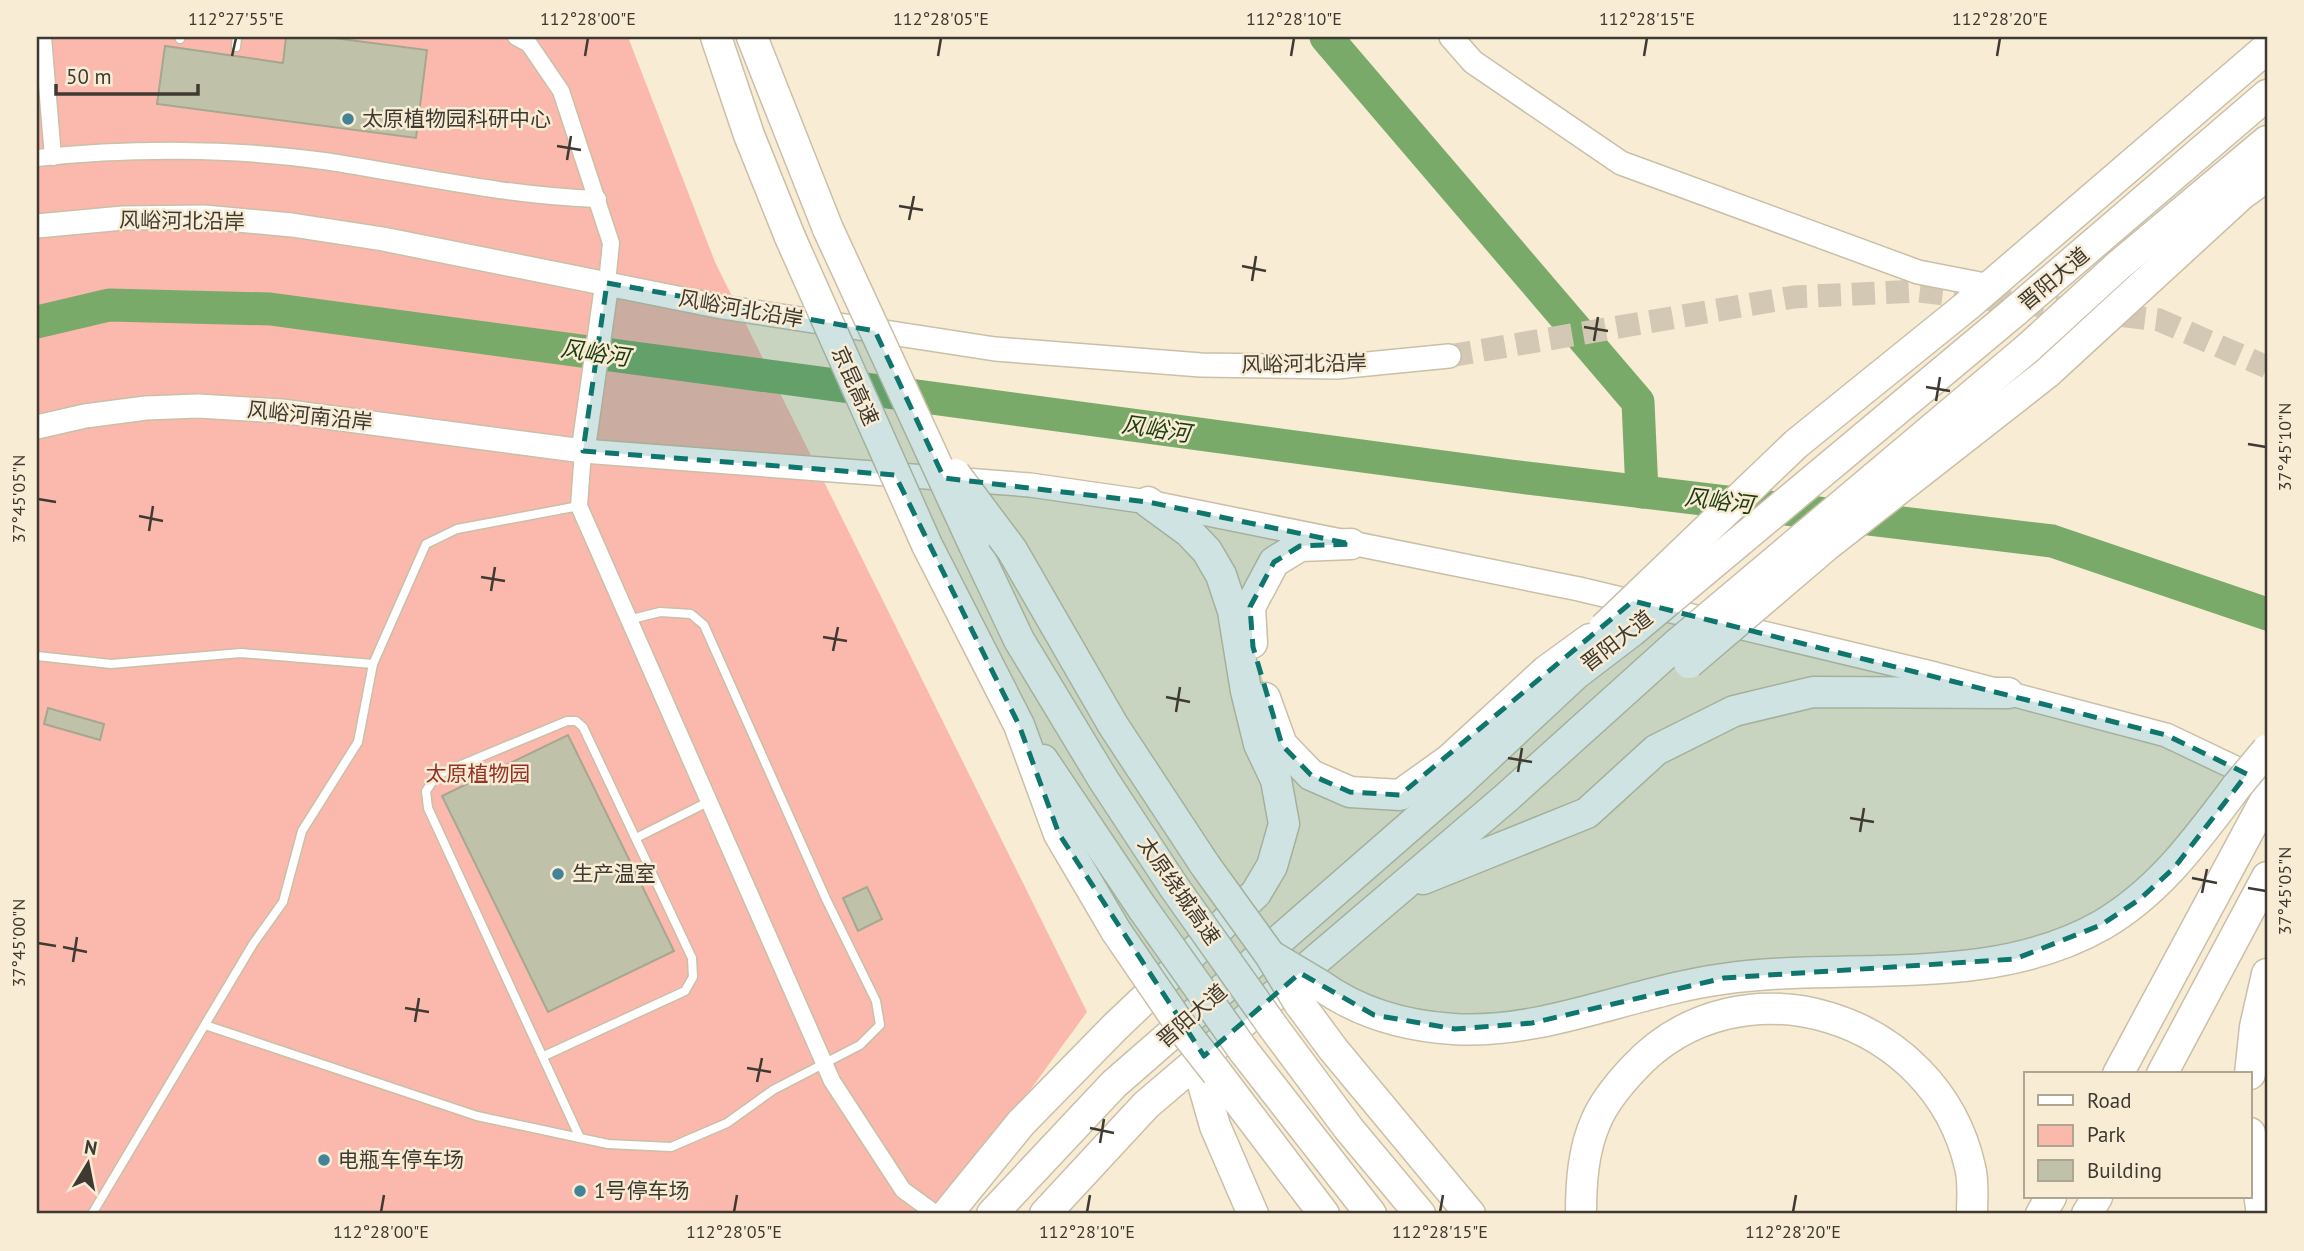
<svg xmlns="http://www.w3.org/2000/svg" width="2304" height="1251" font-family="'PT Sans','Noto Sans SC',sans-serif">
<rect width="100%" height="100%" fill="#f8ecd5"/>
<path fill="#fbb9ae" d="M37,37H628L715,262L1087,1012L940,1214H37Z"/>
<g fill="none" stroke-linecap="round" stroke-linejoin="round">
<g stroke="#7aaa6a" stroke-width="33">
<path d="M1326,37L1638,402L1642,492"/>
<path d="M37,322L109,305L270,309L1511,476L2052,541L2267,614"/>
</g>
</g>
<g fill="#c0c1a9" stroke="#a5a78f" stroke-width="2">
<path d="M286,37H326L427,50L416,138L157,104L165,46L283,63Z"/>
<path d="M48,708L104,724L100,740L44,724Z"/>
<path d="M568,735L674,951L548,1012L442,796Z"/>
<path d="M867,887L882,919L858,931L843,898Z"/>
</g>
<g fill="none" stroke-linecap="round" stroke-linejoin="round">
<path stroke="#d3c8b4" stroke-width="23" stroke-dasharray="23 11" stroke-linecap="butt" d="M1449,356L1794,297L1919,291L2159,320L2267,367"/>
<g stroke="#cabfa8" stroke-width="11">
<g id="lane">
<path d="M180,39V37"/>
<path d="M236,47L237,37"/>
<path d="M37,656L111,664L241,653L373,664"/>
<path d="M636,838L708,802"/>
<path d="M205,1025L477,1116L608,1144L671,1147L727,1123L773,1090L860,1045L880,1025L876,1001L826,899L704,625L691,614L660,612L628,620"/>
<path d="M544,1056L685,991L693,977L692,958L583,727L576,721H567L437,775L426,791L428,808L580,1138"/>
<path d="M92,1214L253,944L283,902L302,831L358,742L373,664L426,544L457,529L579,506"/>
</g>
</g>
<g stroke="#cabfa8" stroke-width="19">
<g id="street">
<path d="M43,37L53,157"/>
<path d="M516,37L529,44L561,91L611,243L607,283"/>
<path d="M37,158C128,148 233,148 324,161C416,175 505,196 598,199"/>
<path d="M583,451L579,506L832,1081L903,1190L936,1214"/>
</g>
</g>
<g stroke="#cabfa8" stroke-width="26">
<g id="secondary">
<path d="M1451,37L1473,62L1621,163L1918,272L1990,286"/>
<path d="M37,226L123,218L204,217L292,225L383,239L722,307L995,349L1201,365L1337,367L1449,356"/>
<path d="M37,427L85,416L146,408L198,406L281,411L583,451L1030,485L1148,502L1579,589L1935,674L2166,735L2267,783"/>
<path d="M583,451L607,283"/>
</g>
</g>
<g stroke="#cabfa8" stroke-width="33">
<g id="highway">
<path d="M716,37L749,135L790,237"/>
<path d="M752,37L828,229"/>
<path d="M1968,305L2267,48"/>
<path d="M2014,312L2267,95"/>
<path d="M2028,348L2119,265L2267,141"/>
<path d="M2047,373L2242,194L2267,176"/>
<path d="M927,545L1019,725L1059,834L1116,931"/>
<path d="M974,545L1019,640L1103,779L1174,887"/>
<path d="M1012,550L1113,725L1205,865"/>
<path d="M1252,643L1250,607L1274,562L1300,546L1351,544"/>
<path d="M1265,698L1282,745L1311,775L1350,792L1400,795L1449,760L1546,671L1590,639"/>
<path d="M1043,760L1143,909"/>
<path d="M1423,879L1587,813L1656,750L1734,711L1813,692L2008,693"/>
<path d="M1320,985C1359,1013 1405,1026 1453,1029C1544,1035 1633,991 1723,979C1847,961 1988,990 2102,925C2160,891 2197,839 2237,786"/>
<path d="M1299,1003L1333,1049L1470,1214"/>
<path d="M1274,1028L1349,1129L1420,1214"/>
<path d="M1243,1050L1371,1214"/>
<path d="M1217,1073L1324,1214"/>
<path d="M2118,1074L2267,797"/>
<path d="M2162,1074L2267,877"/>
<path d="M2250,1074L2255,1027L2267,974"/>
<path d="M1203,1084L1215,1126L1253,1214"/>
<path d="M2250,1133L2262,1214"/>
<path d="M947,1214L1021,1123L1116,1026L1256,893L1272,866L1284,824L1276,780L1259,744L1246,691L1233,611L1221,575L1207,551L1189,532L1148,502"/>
<path d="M992,1214L1114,1084L1456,786L1576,674L1631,632"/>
<path d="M1045,1214L1146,1105L1506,798L1678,643"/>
<path d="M1581,1214C1581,1183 1583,1150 1596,1121C1604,1102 1619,1084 1633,1069C1740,953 1936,1015 1970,1167C1974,1181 1972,1199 1972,1214"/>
<path d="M2041,1214L2051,1197"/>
<path d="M2087,1214L2097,1197"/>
</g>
</g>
<use href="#lane" stroke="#fff" stroke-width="8"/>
<use href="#street" stroke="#fff" stroke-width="16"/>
<use href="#secondary" stroke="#fff" stroke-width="23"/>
<use href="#highway" stroke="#fff" stroke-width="30"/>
<g stroke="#cabfa8" stroke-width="33" stroke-linecap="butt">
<g id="highway-bridge">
<path d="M828,229L974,545"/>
<path d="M790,237L927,545"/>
<path d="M955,474L1012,550"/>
<path d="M1604,628L1796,444L1968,305"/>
<path d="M1631,632L2014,312"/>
<path d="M1678,643L2028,348"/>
<path d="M1689,663L1826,546L2047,373"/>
<path d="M2237,786L2267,750"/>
<path d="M1205,865L1270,955L1299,1003"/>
<path d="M1174,887L1274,1028"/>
<path d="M1143,909L1243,1050"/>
<path d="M1116,931L1188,1036L1217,1073"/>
<path d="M1273,957L1320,985"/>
</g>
</g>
<use href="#highway-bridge" stroke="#fff" stroke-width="30"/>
</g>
<path fill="#0f766e" fill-opacity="0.2" stroke="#0f766e" stroke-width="5" stroke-dasharray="14 9" stroke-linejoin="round" d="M607,283L875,331L944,478L1148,502L1351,544L1300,546L1274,562L1250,607L1253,647L1282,745L1311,775L1350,792L1400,795L1633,601L2166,735L2247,774L2174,868L2140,899L2101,925L2015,959L1724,978L1532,1023L1455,1029L1374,1015L1300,973L1204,1056L1059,834L1019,725L895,475L583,451Z"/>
<path fill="none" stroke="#3f3a31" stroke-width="2.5" d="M232,56L236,38M585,56L588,38M938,56L941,38M1291,56L1294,38M1644,56L1647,38M1997,56L2000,38M557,146L581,150M567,160L571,136M899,206L923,210M909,220L914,196M1242,266L1266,271M1252,281L1256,256M1584,327L1608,331M1594,341L1598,317M1926,387L1950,391M1936,401L1940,377M2248,444L2266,447M38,499L56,502M139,516L163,521M149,531L153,506M481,577L505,581M491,591L495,567M823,637L847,641M833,651L838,627M1166,697L1190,702M1176,712L1180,687M1508,758L1532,762M1518,772L1522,748M1850,818L1874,822M1860,832L1864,808M2192,878L2217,883M2248,888L2266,891M2202,893L2207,869M38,943L56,946M63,947L87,952M73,962L77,937M405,1008L429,1012M415,1022L419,998M747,1068L771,1072M757,1082L762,1058M1090,1128L1114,1133M1100,1143L1104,1119M381,1212L384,1195M734,1212L737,1195M1087,1212L1090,1195M1440,1212L1443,1195M1793,1212L1796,1195"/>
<g fill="#438397" stroke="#f8ecd5" stroke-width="2.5">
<circle cx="348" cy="119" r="7"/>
<circle cx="558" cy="874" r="7"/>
<circle cx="324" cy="1160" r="7"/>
<circle cx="580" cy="1191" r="7"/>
</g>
<g text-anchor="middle" stroke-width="5" stroke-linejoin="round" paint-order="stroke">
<g font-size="21" fill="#3f3a31" stroke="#f8ecd5" text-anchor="start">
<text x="362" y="126">太原植物园科研中心</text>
<text x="572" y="881">生产温室</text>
<text x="338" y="1167">电瓶车停车场</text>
<text x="594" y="1198">1号停车场</text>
</g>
<g font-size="21" fill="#3f3a31" stroke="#f8ecd5">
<text transform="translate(182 221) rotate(1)" y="7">风峪河北沿岸</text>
<text transform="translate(2054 279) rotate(-40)" y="7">晋阳大道</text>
<text transform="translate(741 309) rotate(10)" y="7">风峪河北沿岸</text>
<text transform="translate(1304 364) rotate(-1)" y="7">风峪河北沿岸</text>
<text transform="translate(855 386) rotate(66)" y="7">京昆高速</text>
<text transform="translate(310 416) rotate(6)" y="7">风峪河南沿岸</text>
<text transform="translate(1617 641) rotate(-38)" y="7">晋阳大道</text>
<text transform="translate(1179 891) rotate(55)" y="7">太原绕城高速</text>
<text transform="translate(1192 1016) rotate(-41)" y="7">晋阳大道</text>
</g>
<g font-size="21" fill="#943228" stroke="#f8ecd5">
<text x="478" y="781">太原植物园</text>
</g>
<g font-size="23" font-style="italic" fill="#1c3c10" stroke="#f8ecd5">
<text transform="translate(595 353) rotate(8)" y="8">风峪河</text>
<text transform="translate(1156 429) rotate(8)" y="8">风峪河</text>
<text transform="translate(1719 501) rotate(7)" y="8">风峪河</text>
</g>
</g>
<rect width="2304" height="1251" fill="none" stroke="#f8ecd5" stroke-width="77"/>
<rect x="2024" y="1072" width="228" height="126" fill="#f8ecd5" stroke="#aea593" stroke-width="2"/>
<rect x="2038" y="1095" width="35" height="10" fill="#ffffff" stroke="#aea593" stroke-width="2"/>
<text x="2087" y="1108" font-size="21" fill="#3f3a31">Road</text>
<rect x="2038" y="1125" width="35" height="21" fill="#fbb9ae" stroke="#aea593" stroke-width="2"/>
<text x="2087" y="1142" font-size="21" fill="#3f3a31">Park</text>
<rect x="2038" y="1160" width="35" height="21" fill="#c0c1a9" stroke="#aea593" stroke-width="2"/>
<text x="2087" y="1178" font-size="21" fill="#3f3a31">Building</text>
<g transform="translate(88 1164) rotate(10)" stroke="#f8ecd5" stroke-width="5" paint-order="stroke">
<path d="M0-5L12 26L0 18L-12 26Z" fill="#3f3a31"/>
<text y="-10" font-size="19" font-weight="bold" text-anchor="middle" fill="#3f3a31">N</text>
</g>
<path d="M56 84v10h142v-10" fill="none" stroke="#3f3a31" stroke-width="3.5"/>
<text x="66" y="84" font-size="21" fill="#3f3a31" stroke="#f8ecd5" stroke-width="5" paint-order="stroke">50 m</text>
<rect x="38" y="38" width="2228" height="1174" fill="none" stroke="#3f3a31" stroke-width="2.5"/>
<g font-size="18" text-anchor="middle" fill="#3f3a31">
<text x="236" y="25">112°27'55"E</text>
<text x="588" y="25">112°28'00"E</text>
<text x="941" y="25">112°28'05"E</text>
<text x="1294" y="25">112°28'10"E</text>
<text x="1647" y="25">112°28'15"E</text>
<text x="2000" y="25">112°28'20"E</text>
<text transform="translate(2285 447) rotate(-90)" y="6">37°45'10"N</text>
<text transform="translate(19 499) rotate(-90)" y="6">37°45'05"N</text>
<text transform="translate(2285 891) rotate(-90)" y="6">37°45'05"N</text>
<text transform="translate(19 943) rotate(-90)" y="6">37°45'00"N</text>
<text x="381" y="1238">112°28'00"E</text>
<text x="734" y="1238">112°28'05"E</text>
<text x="1087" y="1238">112°28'10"E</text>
<text x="1440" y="1238">112°28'15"E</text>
<text x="1793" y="1238">112°28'20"E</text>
</g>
</svg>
